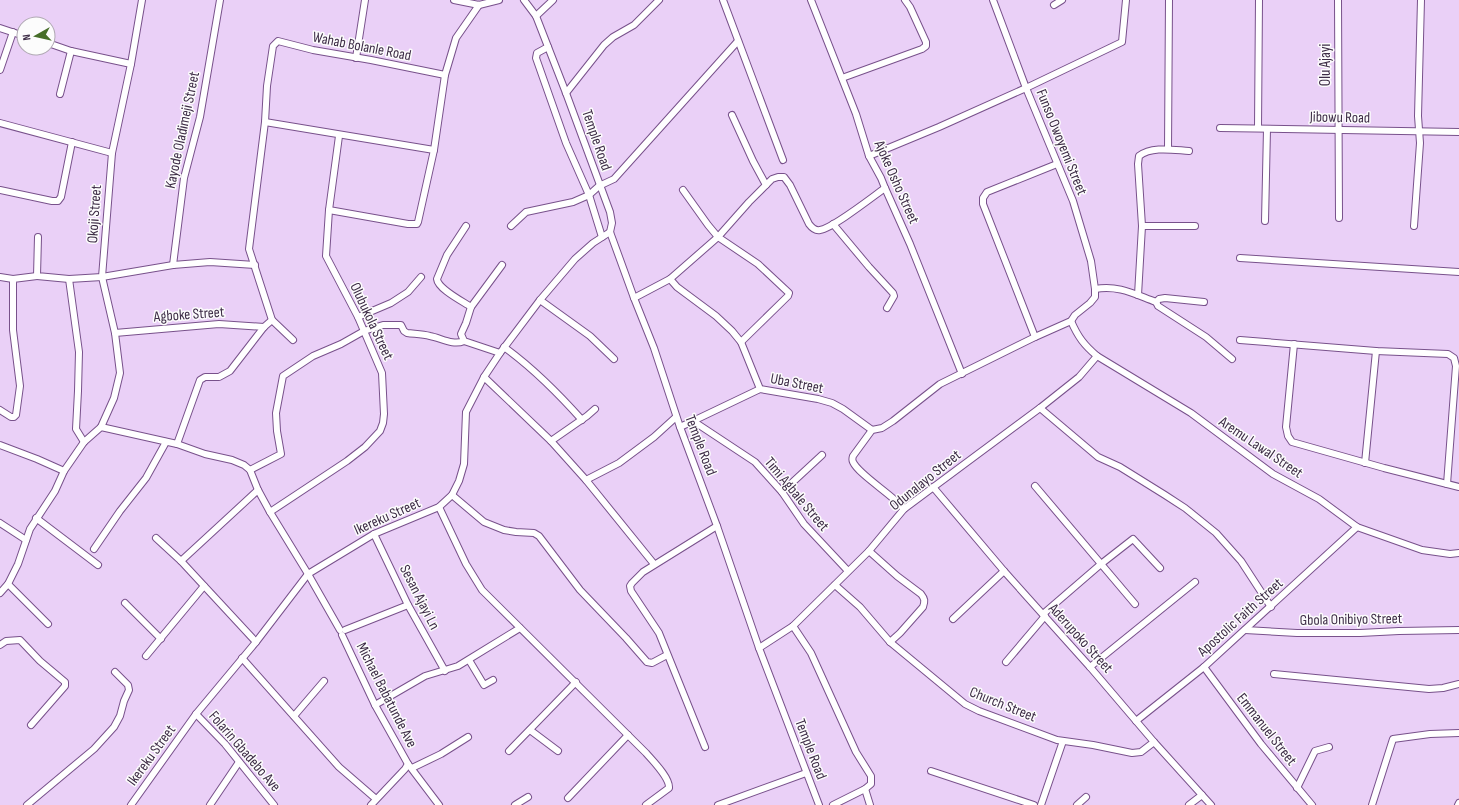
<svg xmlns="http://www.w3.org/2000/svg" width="1459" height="805" font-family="'Sofia Sans Condensed',sans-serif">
<rect width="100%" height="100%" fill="#ead0f7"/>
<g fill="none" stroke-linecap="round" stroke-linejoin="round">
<g stroke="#78518b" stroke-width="8">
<g id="minor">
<path d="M454,0L479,5L499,0"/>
<path d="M524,0L536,16L566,93L610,212L612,223L610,232L634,298L654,348L680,427L717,526L759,648L819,805"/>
<path d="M723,0L783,160"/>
<path d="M811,0L856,114L869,156L881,178L885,188L910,244L962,374"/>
<path d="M1338,0L1339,218"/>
<path d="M1054,5L1062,0"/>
<path d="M536,16L553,0"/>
<path d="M0,28L24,36"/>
<path d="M48,43L71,51L131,64"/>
<path d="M548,47L537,53L536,58L566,143L589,195L602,237"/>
<path d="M356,58L365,0"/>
<path d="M0,70L13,32"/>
<path d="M842,78L922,49L926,46V42L910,7L905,0"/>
<path d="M566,93L604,45L613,37L634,25L659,0"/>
<path d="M60,94L71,51"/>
<path d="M732,115L753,161L766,185"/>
<path d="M265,122L434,150"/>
<path d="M0,123L112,153"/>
<path d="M1220,128L1459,132"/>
<path d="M1258,128L1259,0"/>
<path d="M1168,149L1169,0"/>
<path d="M869,156L939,127L1026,88L1122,42L1126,0"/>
<path d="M0,190L52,201H58L61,197L72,142"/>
<path d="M683,190L708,225L718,237L758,264L789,293L788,296L741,342"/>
<path d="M329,210L408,224H417L418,222L434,150L445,75L456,38L479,5"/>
<path d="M1265,221L1267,129"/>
<path d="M833,224L869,267L893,293L894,296L887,308"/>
<path d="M466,226L447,255L437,279C438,289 462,301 471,307"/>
<path d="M511,226L526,212L573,202L589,195L599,186L614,179L738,41"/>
<path d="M1142,226H1195"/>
<path d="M1414,226L1420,143L1418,116L1421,0"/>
<path d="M38,237L37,276L69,279L102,277L173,265L210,262L255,265"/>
<path d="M1240,258L1459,272"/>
<path d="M173,265L184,178L200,117L220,0"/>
<path d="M0,277L13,279"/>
<path d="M69,279L79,352L78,391L76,429L84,442"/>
<path d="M670,279L677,287L716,316L732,331L741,342L760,389"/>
<path d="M1095,289C1119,285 1134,294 1156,302L1159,299L1165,298L1204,302"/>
<path d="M1138,295L1142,226L1138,164L1139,156C1152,146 1173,150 1189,151"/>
<path d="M634,298L670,279L718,237L749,202L772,179L778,177H784L790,185L809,224C812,228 815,231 820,230C833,228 871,198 885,188"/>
<path d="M540,300L590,336L614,359"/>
<path d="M1156,302L1158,306L1206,337L1232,359"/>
<path d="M358,317L391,303L408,292L421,277"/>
<path d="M1071,321C1078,337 1084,345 1097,356L1191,413L1273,474L1319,499L1357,527L1422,550L1450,554L1459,553"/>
<path d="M115,333L219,324L264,327"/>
<path d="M1035,337L983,204V198L987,192L1057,164"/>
<path d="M293,340L272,320L249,249L265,122L267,86L273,46L278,41L313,50L371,60L445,75"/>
<path d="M1240,340L1376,351L1448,354L1454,358L1456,366L1447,484"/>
<path d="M1294,344L1286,427L1288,436L1292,442L1384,468L1459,487"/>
<path d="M504,347C533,368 558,393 582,420"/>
<path d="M500,353L464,341L461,334L466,323L471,307L502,265"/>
<path d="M484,377L551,441L586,480L654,564"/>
<path d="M1040,408L1098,457L1120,467L1165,495L1185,508L1216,533L1241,561L1271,607"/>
<path d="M0,410L11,417H14L16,415L20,386L13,330V279L37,276"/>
<path d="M693,421L760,389L818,399L832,403L843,409L872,430"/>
<path d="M101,427L114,398L120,373L115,333L102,277L112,153L131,64L142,0"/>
<path d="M680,427L693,421L755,462L782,492L804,524L848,571"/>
<path d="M551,441L587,416L595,409"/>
<path d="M177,444L200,380L205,377H219L230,371L264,327L272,320"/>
<path d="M0,445L37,459L64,471L84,442L101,427L177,444L205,454L232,460L244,465L250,470L258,490L270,512L308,574L340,630"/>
<path d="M1365,463L1376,351"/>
<path d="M250,470L281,454L277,431L276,413L283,376L313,356L341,344L364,331L383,325H401L404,331L407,333C414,334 422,334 430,336C441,338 453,346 464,341"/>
<path d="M586,480L619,463L654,437L676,417"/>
<path d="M1035,486L1135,604"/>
<path d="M933,487L1004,571L1090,667L1154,742L1211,805"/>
<path d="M782,492L822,455"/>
<path d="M452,495L484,522L504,530L516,532L534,533L539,536L580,590L626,638L647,662L652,663L667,655"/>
<path d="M439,507L466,564L482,590L646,753C653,761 670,778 669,788L646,805"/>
<path d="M904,509C893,495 859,475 853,462C852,460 852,459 853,456L872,430L882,428L893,421L940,384L1035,337L1071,321L1075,315L1090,303L1095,297V289L1091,261L1073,201L1026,88L993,0"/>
<path d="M270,512L347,461L365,447L380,431L383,423L384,414L382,373L358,317L326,256L329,210L339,136"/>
<path d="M36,518L98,565"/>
<path d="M0,523L26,540"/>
<path d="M374,534L408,605L445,671"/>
<path d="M156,538L181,561L256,642"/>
<path d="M94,549L120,511L146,478L166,442"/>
<path d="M869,551L897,576L921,594C925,599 925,601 923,607L900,633L890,642"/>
<path d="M181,561L258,490"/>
<path d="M8,584L48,624"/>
<path d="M835,585L860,607L890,642L965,704L979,711L1057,740L1093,745L1132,753L1141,752L1154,742"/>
<path d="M0,593L8,584L18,564L30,529L55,491L64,471"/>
<path d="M125,603L161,639"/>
<path d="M1043,614L1101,564L1133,539L1160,568"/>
<path d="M953,619L1004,571"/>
<path d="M793,626L811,653L856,752L871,776V784L865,789L833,805"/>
<path d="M345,630L408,605"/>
<path d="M1245,630L1297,633H1360L1399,631L1459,630"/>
<path d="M342,635L375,705L408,764L439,805"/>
<path d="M0,645L6,641L20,640L40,661L65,682V686L31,725"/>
<path d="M759,648L793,626L869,551L904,509L1040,408L1079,377L1097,356"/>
<path d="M146,656L204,586"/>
<path d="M242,658L339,767L376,799"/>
<path d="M469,660L484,685L493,680"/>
<path d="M1006,662L1045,616"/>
<path d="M1090,667L1195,582"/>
<path d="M1204,667L1261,744L1312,805"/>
<path d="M1274,674L1429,689L1443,688L1459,684"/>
<path d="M375,705L425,676L458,666L520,628"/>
<path d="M196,714L225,744L274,805"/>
<path d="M294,716L324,681"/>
<path d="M1136,721L1204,667L1357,527"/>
<path d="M530,730L558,751"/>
<path d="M705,747L659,633L631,591L630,586L632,583L643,572L717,526"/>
<path d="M509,751L576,682"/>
<path d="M412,768L441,754L468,737"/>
<path d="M931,771L1034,805"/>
<path d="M1297,788L1315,751L1329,747"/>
<path d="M865,789L870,805"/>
<path d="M568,798L628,735"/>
<path d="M27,805L94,749L114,727L120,716L124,701L129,690L128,685L115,672"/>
<path d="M131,805L196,714L256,642L308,574L374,534L439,507L452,495L459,481L464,464L466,412L484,377L500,353L540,300L575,259L593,243L610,232"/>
<path d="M210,805L239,762"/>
<path d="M371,805L405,769L408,764"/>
<path d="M515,805L528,797"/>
<path d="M718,805L806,773"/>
<path d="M1041,805L1063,741"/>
<path d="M1077,805L1086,797"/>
<path d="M1189,805L1202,795"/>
<path d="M1372,805L1393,739L1430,734L1459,733"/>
<path d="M1458,805L1459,803"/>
</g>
</g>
<use href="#minor" stroke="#fff" stroke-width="6"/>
</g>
<g text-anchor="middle" stroke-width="3" stroke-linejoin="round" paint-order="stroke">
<g font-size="15" fill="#3d2c46" stroke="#fcfcfc">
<text transform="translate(362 46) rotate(11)" y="5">Wahab Bolanle Road</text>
<text transform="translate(1325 65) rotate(-90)" y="5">Olu Ajayi</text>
<text transform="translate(1340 117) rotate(1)" y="5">Jibowu Road</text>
<text transform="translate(182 130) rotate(-78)" y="5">Kayode Oladimeji Street</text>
<text transform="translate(597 140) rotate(71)" y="5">Temple Road</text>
<text transform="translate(1062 142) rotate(68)" y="5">Funso Owoyemi Street</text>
<text transform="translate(897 182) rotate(66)" y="5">Ajoke Osho Street</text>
<text transform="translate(94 214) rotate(-86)" y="5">Okoji Street</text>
<text transform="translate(189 314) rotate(-4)" y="5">Agboke Street</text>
<text transform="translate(372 321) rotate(65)" y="5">Olubukola Street</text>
<text transform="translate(797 383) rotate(11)" y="5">Uba Street</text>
<text transform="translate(701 445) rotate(69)" y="5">Temple Road</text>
<text transform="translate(1261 447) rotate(34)" y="5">Aremu Lawal Street</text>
<text transform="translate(925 480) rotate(-39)" y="5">Odunalayo Street</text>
<text transform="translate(797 494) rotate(50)" y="5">Timi Agbale Street</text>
<text transform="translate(387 516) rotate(-24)" y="5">Ikereku Street</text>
<text transform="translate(420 597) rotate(63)" y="5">Sesan Ajayi Ln</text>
<text transform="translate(1240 617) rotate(-42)" y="5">Apostolic Faith Street</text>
<text transform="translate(1351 619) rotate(-1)" y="5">Gbola Onibiyo Street</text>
<text transform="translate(1081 638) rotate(48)" y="5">Aderupoko Street</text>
<text transform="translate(387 695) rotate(63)" y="5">Michael Babatunde Ave</text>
<text transform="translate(1003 704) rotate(22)" y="5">Church Street</text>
<text transform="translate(1267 729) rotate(52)" y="5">Emmanuel Street</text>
<text transform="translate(811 749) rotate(69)" y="5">Temple Road</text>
<text transform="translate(245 751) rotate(49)" y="5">Folarin Gbadebo Ave</text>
<text transform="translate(151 755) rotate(-54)" y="5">Ikereku Street</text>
</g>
</g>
<g transform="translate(36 36) rotate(262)"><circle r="19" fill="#fcfcfc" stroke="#b0a9b3"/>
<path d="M0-3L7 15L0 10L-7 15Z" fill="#476e29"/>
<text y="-6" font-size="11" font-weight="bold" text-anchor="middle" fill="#3d2c46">N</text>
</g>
</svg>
